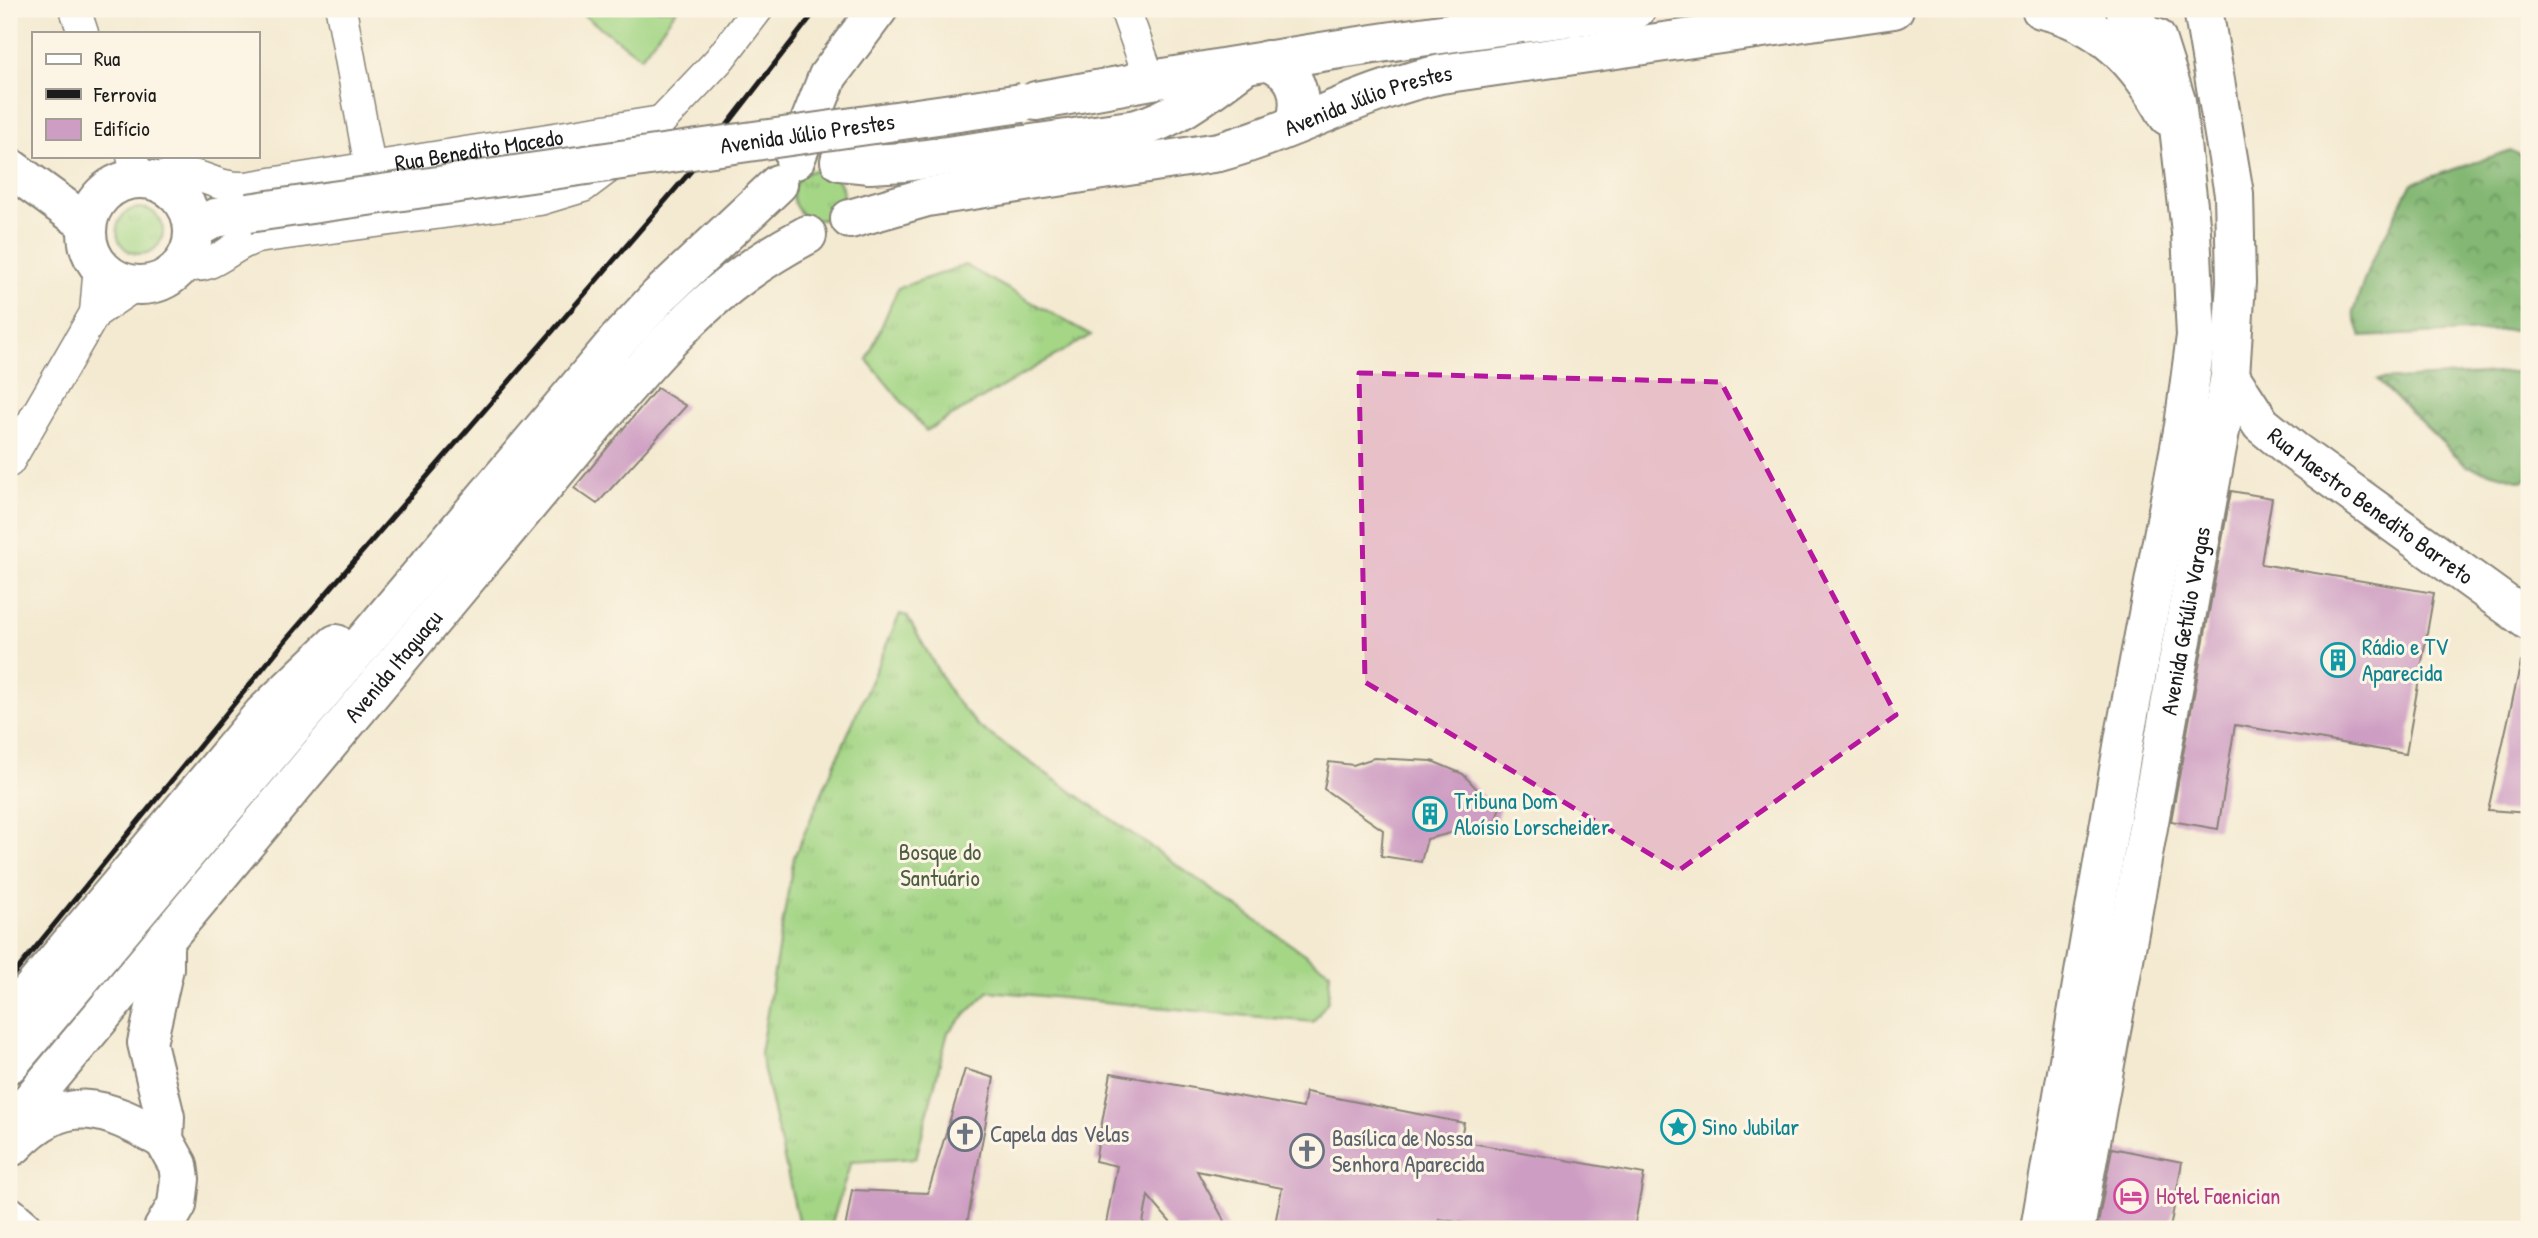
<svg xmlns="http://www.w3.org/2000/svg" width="2538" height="1238" font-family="'Patrick Hand',sans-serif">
<defs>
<pattern id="grass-tufts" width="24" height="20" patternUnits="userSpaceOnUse" patternTransform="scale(1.75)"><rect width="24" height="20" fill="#a4d686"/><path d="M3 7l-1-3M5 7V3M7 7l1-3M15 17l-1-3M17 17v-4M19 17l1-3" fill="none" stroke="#8db773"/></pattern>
<pattern id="forest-crowns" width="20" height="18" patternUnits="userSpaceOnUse" patternTransform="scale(1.75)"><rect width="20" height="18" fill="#83b773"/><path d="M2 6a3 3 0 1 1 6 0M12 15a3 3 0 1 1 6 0" fill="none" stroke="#6a945e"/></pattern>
</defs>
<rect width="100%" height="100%" fill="#fcf5e5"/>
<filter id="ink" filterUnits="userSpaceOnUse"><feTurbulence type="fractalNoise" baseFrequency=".0143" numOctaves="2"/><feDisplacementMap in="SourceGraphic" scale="14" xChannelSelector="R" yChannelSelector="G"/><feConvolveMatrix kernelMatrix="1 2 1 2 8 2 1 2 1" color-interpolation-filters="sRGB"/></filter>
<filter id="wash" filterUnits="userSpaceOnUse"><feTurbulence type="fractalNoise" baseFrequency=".00686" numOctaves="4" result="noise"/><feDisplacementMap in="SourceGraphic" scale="28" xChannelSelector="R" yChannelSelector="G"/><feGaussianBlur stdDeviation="1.57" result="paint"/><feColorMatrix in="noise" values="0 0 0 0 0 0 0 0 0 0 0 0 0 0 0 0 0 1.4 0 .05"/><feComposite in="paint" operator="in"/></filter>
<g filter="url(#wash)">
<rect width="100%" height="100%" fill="#f4ead2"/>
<g fill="url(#grass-tufts)" stroke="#607951" stroke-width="2">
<circle cx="818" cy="195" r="25"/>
<circle cx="140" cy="231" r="23"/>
<path d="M965,265L1091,335L926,431L867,360L898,288Z"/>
<path d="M900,614L907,616L953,697L978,726L1330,972L1328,1001L1313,1022L989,991L948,1032L916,1158L851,1162L830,1229H800L760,1053L794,857Z"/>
</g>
<g fill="url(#forest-crowns)" stroke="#506a48" stroke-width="2">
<path d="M2511,150L2529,161V329L2361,337L2353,312L2370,264L2412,183Z"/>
<path d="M2529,371V478L2522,481L2467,466L2377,380Z"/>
</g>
<path fill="#a4d686" stroke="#607951" stroke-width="2" d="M575,9H677L641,57Z"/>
<g id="blocks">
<g fill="#ce9dc3">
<path d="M657,388L686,406L597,504L574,488Z"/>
<path d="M2231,491L2272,498L2261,564L2434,593L2406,754L2235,725L2218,829L2171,821Z"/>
<path d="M2521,662L2529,663V813L2488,810Z"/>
<path d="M1374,758L1432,761L1463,774L1485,798L1501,803L1494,827L1478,826L1427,839L1421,862L1381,856L1383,830L1324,789L1329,762L1353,765Z"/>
<path d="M965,1069L994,1078L966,1229H845L852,1190L928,1193Z"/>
<path d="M1111,1073L1303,1108L1306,1092L1464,1123L1460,1141L1644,1174L1634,1229H1498L1439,1219L1438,1229H1274L1282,1188L1197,1171L1229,1229H1176L1148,1196L1142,1229H1105L1117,1166L1095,1161Z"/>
<path d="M2112,1148L2182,1162L2170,1229H2097Z"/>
</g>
</g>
</g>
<g filter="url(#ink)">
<use href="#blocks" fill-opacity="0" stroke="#888377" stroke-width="2"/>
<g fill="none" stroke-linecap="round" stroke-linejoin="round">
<g stroke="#888377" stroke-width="33">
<g id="street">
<path d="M75,9L83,33"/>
<path d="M341,9L370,167"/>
<path d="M1125,9L1150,80"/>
<path d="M132,156L138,179"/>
<path id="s1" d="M154,181C194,160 206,189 246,187L661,121"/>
<path d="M182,264C214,274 229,244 257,238L540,200L583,187L611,166L661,121L719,60L758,9"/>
<path d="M95,313L99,265"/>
<path d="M9,462L95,313L136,285"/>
</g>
</g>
<g stroke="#888377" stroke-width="42">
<g id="secondary">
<path d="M795,160L828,76L878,9"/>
<path d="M9,167L87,224"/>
<circle cx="140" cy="232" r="53"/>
<path d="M193,230L215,218L248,213"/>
<path id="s2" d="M2230,376L2261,424L2294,451L2529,621"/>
</g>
</g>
<g stroke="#888377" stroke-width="42">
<g id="primary">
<path d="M2041,9C2103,23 2138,62 2168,116"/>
<path d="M2125,9L2144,34"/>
<path d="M1267,60C1297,72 1304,95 1295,125"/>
<path d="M1036,101C1235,64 1435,32 1636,9"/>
<path d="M840,161L870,164L905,162L1137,129C1178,117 1208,92 1241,68"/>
<path id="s3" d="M850,219L927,197L1219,152C1295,131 1364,90 1441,74L1894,9"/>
<path d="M9,1017L263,714L336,644"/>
<path d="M9,1064L618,340L659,296L778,184"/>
<path id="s4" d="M9,1127L611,405C675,332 719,281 807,235"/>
<path d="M13,1146C65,1091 105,1106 164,1140"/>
<path d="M9,1216L24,1229"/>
<path d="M163,1229L177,1205L180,1179L178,1165L164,1140L165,1117L147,1043L164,968V942"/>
<path d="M2040,1229L2125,735L2184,426L2196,336L2191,232L2176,101L2156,38"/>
<path id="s5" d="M2075,1229L2230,376L2236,282L2234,194L2203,9"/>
</g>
</g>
<use href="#street" stroke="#fff" stroke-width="30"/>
<use href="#secondary" stroke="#fff" stroke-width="38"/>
<use href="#primary" stroke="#fff" stroke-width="38"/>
<path stroke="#1c1c1c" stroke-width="5" d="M9,980L286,640L697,164L817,9"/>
<g stroke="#888377" stroke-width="42" stroke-linecap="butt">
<g id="secondary-bridge">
<path id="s6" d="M248,213L1022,103"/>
</g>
</g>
<use href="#secondary-bridge" stroke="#fff" stroke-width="38"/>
</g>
</g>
<path fill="#b5179e" fill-opacity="0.2" stroke="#b5179e" stroke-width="5" stroke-dasharray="14 9" stroke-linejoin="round" d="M1359,373L1721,382L1896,715L1678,871L1365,682Z"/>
<defs>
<g id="building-ring" transform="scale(1.75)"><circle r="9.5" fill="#fcf5e5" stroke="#0f9aa8" stroke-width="1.5"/><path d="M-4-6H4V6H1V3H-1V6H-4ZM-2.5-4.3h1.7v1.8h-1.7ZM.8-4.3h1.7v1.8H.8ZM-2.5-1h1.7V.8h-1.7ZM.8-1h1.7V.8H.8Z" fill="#0f9aa8"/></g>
<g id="sight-ring" transform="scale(1.75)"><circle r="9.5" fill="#fcf5e5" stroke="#0f9aa8" stroke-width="1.5"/><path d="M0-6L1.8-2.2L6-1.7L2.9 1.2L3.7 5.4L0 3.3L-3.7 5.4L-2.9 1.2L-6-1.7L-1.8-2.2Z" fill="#0f9aa8"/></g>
<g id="church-ring" transform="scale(1.75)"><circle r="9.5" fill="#fcf5e5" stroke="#6b7280" stroke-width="1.5"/><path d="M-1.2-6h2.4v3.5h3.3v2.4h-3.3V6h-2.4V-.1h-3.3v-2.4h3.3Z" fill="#6b7280"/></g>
<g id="hotel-ring" transform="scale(1.75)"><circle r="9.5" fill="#fcf5e5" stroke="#d1479c" stroke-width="1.5"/><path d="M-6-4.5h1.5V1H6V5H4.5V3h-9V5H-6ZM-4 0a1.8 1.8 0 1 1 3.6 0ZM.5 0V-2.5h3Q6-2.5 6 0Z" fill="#d1479c"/></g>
</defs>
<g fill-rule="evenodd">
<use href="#building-ring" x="2338" y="660"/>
<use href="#building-ring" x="1430" y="814"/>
<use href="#sight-ring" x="1678" y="1127"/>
<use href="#church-ring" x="965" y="1134"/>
<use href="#church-ring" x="1307" y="1151"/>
<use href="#hotel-ring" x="2131" y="1196"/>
</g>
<g text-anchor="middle" stroke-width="6" stroke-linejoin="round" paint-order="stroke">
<g font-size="23" fill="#1c1c1c" stroke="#fcf5e5">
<text dy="8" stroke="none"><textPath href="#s3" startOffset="534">Avenida Júlio Prestes</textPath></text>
<text dy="8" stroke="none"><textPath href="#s6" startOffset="565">Avenida Júlio Prestes</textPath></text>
<text dy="8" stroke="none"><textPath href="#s1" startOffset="331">Rua Benedito Macedo</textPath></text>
<text dy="8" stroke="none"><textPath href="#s2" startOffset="194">Rua Maestro Benedito Barreto</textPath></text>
<text dy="8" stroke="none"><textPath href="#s5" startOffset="618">Avenida Getúlio Vargas</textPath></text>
<text dy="8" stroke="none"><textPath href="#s4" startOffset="600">Avenida Itaguaçu</textPath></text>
</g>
<g font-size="23" fill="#0d838f" stroke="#fcf5e5" text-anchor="start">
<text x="2362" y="655">Rádio e TV<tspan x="2362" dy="26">Aparecida</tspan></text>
<text x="1454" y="809">Tribuna Dom<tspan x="1454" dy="26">Aloísio Lorscheider</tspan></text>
<text x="1702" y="1135">Sino Jubilar</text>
</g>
<g font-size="23" fill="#4c5d41" stroke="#fcf5e5">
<text x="940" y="860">Bosque do<tspan x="940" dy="26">Santuário</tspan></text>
</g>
<g font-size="23" fill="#5b616d" stroke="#fcf5e5" text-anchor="start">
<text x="990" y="1142">Capela das Velas</text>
<text x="1332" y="1146">Basílica de Nossa<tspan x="1332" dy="26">Senhora Aparecida</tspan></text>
</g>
<g font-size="23" fill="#b23c85" stroke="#fcf5e5" text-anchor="start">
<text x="2156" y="1204">Hotel Faenician</text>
</g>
</g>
<rect width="2538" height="1238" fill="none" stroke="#fcf5e5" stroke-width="35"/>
<rect x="32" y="32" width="228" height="126" fill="#fcf5e5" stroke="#a29e95" stroke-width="2"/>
<rect x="46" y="54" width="35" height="10" fill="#ffffff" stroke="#a29e95" stroke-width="2"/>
<text x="94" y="66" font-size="21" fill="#1c1c1c">Rua</text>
<rect x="46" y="89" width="35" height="10" fill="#1c1c1c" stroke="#a29e95" stroke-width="2"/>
<text x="94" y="102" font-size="21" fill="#1c1c1c">Ferrovia</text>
<rect x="46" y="119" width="35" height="21" fill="#ce9dc3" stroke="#a29e95" stroke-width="2"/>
<text x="94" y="136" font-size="21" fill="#1c1c1c">Edifício</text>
</svg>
